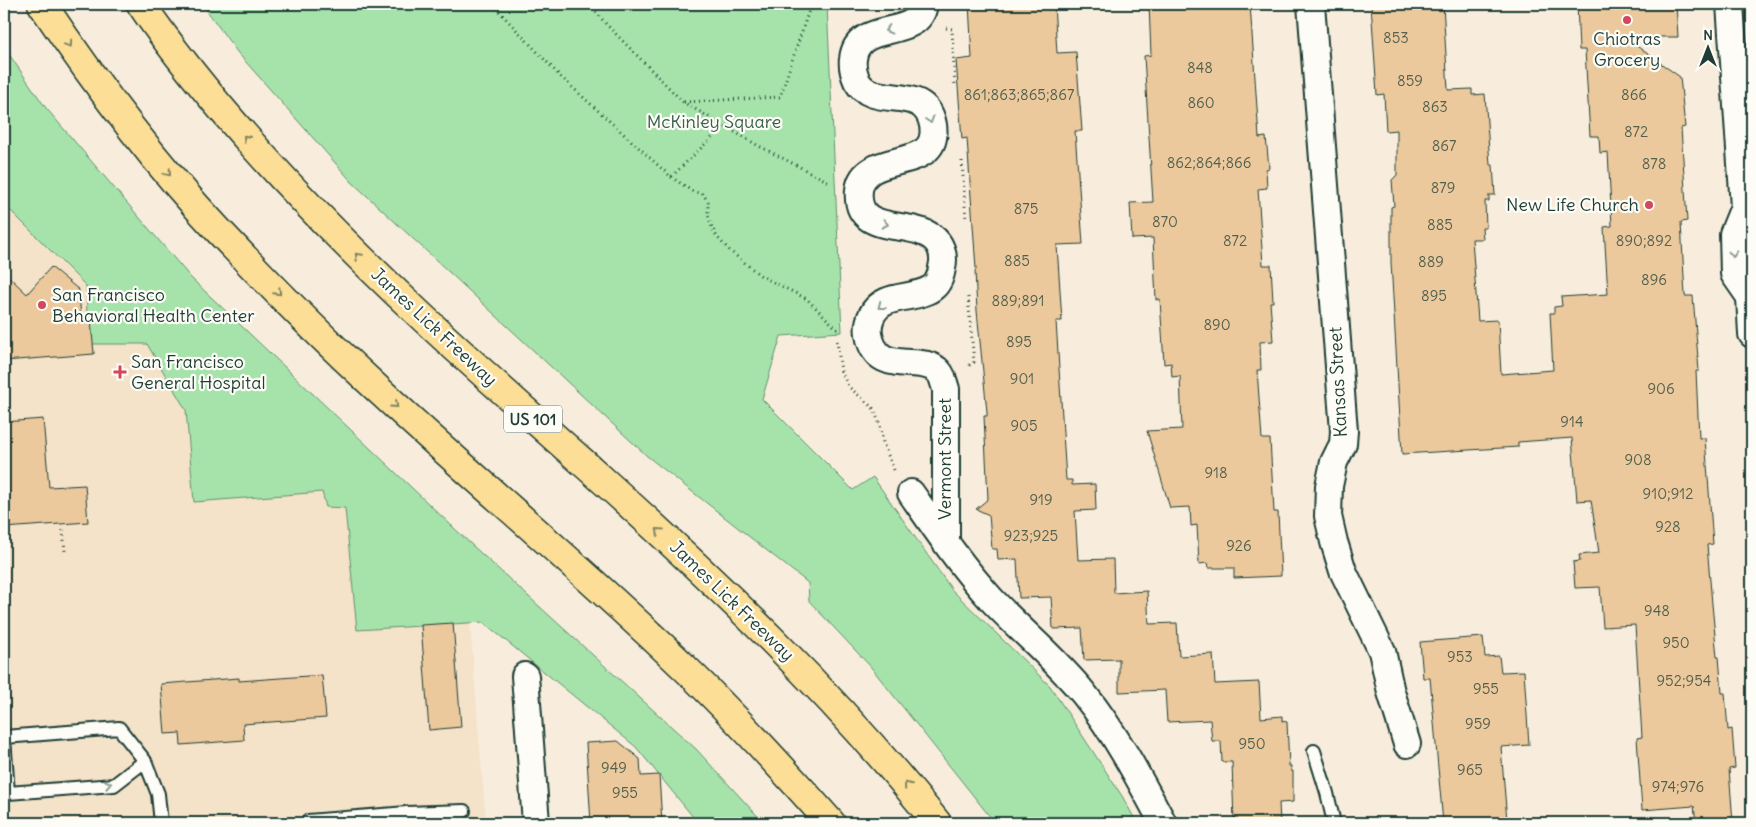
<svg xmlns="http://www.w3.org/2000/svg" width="1756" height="827" font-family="Delius,sans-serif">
<rect width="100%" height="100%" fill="#f8eddc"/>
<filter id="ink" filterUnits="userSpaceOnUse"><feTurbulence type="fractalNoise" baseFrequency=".02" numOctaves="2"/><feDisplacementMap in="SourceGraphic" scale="10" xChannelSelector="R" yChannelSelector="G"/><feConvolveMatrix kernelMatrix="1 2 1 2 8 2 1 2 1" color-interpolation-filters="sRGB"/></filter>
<g filter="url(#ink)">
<path fill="#f4e2c9" d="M4,135L469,609L486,823H4Z"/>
<g fill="#a6e3aa" stroke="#62906f">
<path d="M202,4H827L842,332L781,336L762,399L853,490L873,477L952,590L1050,686L1122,796L1137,823H995L870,666L809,601L808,583L647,456L352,182L237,52Z"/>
<path d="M4,47L46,108L191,278L473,546L696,749L764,823H698L636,747L483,622L357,630L345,508L326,507L322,492L194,502L186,410L147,344H88L86,286L4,204Z"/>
</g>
<g fill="#ecc99d" stroke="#1f3d34">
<path d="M969,4H1054L1057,53L1076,52L1082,131H1075L1083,244L1057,245L1062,321H1056L1066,480H1072V485L1095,484L1096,510L1075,511L1078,560L1113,559L1114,593L1147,591L1149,624L1177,623L1179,656L1213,654L1215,684L1259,682L1261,718L1282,716V721L1287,722L1289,766H1291V771H1293V802L1279,803L1280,823H1234L1232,762H1222L1221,741H1212L1210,720L1167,722L1165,690L1119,692V659L1084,660L1082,628L1053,629L1051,597L1019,598L1017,559L998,560L997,549H992L989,515L976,509L988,499L984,416H987V412L977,311L975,270L976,269L967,138L962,139L956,60L972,58Z"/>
<path d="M1149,4H1250L1259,138L1266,137L1269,168L1266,169L1267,188L1258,189L1263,265H1271L1273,302H1270L1273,341L1260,342L1261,370H1257L1262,439H1270L1274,512H1278L1281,576L1234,578V568H1209L1208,563L1199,564L1197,525L1191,526L1190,507L1170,508L1147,431L1182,429L1180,376L1172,377L1171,363L1164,364L1160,299L1156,300L1153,238L1132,239L1130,203L1153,202L1144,56L1151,55Z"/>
<path d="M1371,4H1443L1448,90L1472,89V95L1485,94L1490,165H1493L1495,195H1489V201H1485L1486,228H1482L1483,239H1472L1478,321L1498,320L1501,374L1553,370L1550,313H1554V307L1562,306L1561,297L1608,294L1604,227L1612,226L1608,152L1600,153L1599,136H1590L1585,50H1579L1577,4H1676L1678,37H1624L1680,77L1685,127L1681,128L1687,221L1681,222L1685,296H1693L1699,371H1696L1699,438H1705L1713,544L1707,545L1712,604L1717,657H1719L1722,693H1725L1728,730L1732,729L1735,768L1729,769L1733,823H1696L1694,806L1642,810L1637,738L1642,737L1635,625L1603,627L1600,587L1575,588L1573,562L1580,561L1579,555L1599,553L1591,500L1577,501L1572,438L1518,442V447L1402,454L1391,262V207L1394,206L1392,180L1397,175V130L1386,131L1384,94L1377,95Z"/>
<path d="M51,267L79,290L81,321L91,320L94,354L4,361V272L27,294Z"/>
<path d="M43,419L49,487L85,485L88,522L4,528V422Z"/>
<path d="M453,623L461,727L429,730L421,625Z"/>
<path d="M1483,637L1485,657L1499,656L1501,672L1524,671L1529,745L1501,747L1507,821L1443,823L1430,678H1423L1420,642Z"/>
<path d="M322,675L326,718L243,724L244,740L181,745L180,733L165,734L161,684L239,678V681Z"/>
<path d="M618,741L640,759L641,776L659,775L662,823H591L586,743Z"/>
</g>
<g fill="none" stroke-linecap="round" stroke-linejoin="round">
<g stroke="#1f3d34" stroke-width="16">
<g id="lane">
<path d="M1314,751L1327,793L1334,823"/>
<path d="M145,761L114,785L8,793L4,737L119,728L145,761L158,794L161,823"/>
<path d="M407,813L464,811"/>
<path d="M308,823V821L407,813L408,823"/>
</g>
</g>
<g stroke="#1f3d34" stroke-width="30">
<g id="street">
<path d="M924,4C919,42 857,18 853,59C852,66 854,74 857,81C873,111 925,81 933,125C941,175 864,148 859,190C854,241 918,215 938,243C943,250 944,260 942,268C941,275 938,284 932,288C914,301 883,292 872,315C869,321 868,328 869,334C876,379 922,352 939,372C943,376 944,384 946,389V542"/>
<path d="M1311,4L1344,431L1343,444L1334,462L1329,486L1328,516L1334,542L1343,571L1382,651L1391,692L1407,744"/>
<path d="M1730,4L1744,207L1752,224"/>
<path d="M1744,207L1733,234L1734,274L1750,297"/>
<path d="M1752,287L1750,297L1752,334"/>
<path d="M911,493C936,529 961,566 991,599C1021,631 1056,659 1084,694C1116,734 1139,778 1163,823"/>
<path d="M525,676L536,823"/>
</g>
</g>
<g stroke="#1f3d34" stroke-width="31">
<g id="highway">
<path d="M42,4C95,83 152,160 218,230C266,281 316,332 368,380C472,478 583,569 686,669C737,718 784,770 831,823"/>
<path d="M141,4C176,56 217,105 259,152C363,268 480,371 596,474C717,583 835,695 937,823"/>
</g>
</g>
<g stroke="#1f3d34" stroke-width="3" stroke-dasharray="1 4" stroke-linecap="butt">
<path d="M492,4L561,77L671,177L724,126"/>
<path d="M589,4L607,25L683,102L757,145L831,183"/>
<path d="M946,28L952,29L955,87"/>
<path d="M684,102L780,97L811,4"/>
<path d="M962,161L966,219"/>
<path d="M671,177L692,191L702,194L705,197L708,202V215L711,225L717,237L730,251L761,276L807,299L838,330"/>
<path d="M968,297L974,362L968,366"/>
<path d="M837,341L841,371L848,386L874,409L880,425L883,443L894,470"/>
<path d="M63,530L65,551"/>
</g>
<use href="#lane" stroke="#fdfcf7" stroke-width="12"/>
<use href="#street" stroke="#fdfcf7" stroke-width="26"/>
<use href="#highway" stroke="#fcde96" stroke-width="28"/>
</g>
<defs><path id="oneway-chevron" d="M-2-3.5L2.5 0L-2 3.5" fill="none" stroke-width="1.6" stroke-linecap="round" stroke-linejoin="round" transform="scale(1.25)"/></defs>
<g stroke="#8e9c96">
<use href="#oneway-chevron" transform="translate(888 30) rotate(166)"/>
<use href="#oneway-chevron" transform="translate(930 120) rotate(72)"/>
<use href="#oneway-chevron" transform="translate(885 224) rotate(12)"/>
<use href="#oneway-chevron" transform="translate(1733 254) rotate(88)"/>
<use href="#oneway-chevron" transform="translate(881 306) rotate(142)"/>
<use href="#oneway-chevron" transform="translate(108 784) rotate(-11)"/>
</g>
<g stroke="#828560">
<use href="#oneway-chevron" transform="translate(69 44) rotate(56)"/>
<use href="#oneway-chevron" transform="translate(246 138) rotate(-132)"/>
<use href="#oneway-chevron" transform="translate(168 173) rotate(50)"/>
<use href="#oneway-chevron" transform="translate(358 256) rotate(-135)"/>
<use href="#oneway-chevron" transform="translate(278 292) rotate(45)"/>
<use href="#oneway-chevron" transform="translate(395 405) rotate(42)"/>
<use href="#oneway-chevron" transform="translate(659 531) rotate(-138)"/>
<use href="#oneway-chevron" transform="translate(907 785) rotate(-129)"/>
</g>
</g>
<g fill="#d1495b" stroke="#fdfcf7" stroke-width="2">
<circle cx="1627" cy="20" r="5"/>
<circle cx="1649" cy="205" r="5"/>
<circle cx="42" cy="305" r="5"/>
<path d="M117.5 364.5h5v5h5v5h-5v5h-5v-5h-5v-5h5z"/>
</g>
<g text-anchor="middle" stroke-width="4.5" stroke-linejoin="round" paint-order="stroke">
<g font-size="15" fill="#52604e">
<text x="1396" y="43">853</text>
<text x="1200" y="73">848</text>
<text x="1410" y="86">859</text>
<text x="1019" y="100">861;863;865;867</text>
<text x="1634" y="100">866</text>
<text x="1201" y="108">860</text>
<text x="1435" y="112">863</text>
<text x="1636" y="137">872</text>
<text x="1444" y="151">867</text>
<text x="1209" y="168">862;864;866</text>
<text x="1654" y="169">878</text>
<text x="1443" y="193">879</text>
<text x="1026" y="214">875</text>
<text x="1165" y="227">870</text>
<text x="1440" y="230">885</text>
<text x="1235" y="246">872</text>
<text x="1644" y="246">890;892</text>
<text x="1017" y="266">885</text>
<text x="1431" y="267">889</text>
<text x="1654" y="285">896</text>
<text x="1434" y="301">895</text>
<text x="1018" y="306">889;891</text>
<text x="1217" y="330">890</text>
<text x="1019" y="347">895</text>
<text x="1022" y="384">901</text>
<text x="1661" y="394">906</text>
<text x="1572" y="427">914</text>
<text x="1024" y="431">905</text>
<text x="1638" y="465">908</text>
<text x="1216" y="478">918</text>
<text x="1668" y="499">910;912</text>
<text x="1041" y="505">919</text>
<text x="1668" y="532">928</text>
<text x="1031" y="541">923;925</text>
<text x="1239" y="551">926</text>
<text x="1657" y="616">948</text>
<text x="1676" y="648">950</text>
<text x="1460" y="662">953</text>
<text x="1684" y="686">952;954</text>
<text x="1486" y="694">955</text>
<text x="1478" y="729">959</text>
<text x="1252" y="749">950</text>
<text x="614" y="773">949</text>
<text x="1470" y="775">965</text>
<text x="1678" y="792">974;976</text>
<text x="625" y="798">955</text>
</g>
<rect fill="#fdfcf7" stroke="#62766e" stroke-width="1" x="504" y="405.5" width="58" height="27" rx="4"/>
<g font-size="16" font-weight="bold" fill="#1f3d34">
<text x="533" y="425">US 101</text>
</g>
<g font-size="18" fill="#1f3d34" stroke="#fdfcf7" text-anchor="start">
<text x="1627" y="45" text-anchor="middle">Chiotras<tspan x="1627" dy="21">Grocery</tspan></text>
<text x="1639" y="211" text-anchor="end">New Life Church</text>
<text x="52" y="301">San Francisco<tspan x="52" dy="21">Behavioral Health Center</tspan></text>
<text x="131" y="368">San Francisco<tspan x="131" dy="21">General Hospital</tspan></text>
</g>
<g font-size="18" fill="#3a5e4c" stroke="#fdfcf7">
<text x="714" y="128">McKinley Square</text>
</g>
<g font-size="18" fill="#1f3d34" stroke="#fdfcf7">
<text transform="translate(434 327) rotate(43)" y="6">James Lick Freeway</text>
<text transform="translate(1338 382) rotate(-93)" y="6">Kansas Street</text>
<text transform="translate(945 459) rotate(-90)" y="6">Vermont Street</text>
<text transform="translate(732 601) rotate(44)" y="6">James Lick Freeway</text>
</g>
</g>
<rect width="1756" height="827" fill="none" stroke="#fdfcf7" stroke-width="20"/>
<rect x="10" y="10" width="1736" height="807" fill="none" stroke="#1f3d34" stroke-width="2" filter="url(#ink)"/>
<g transform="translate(1708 48)" stroke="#fdfcf7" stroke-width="4" paint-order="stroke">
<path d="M0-4L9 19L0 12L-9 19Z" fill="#1f3d34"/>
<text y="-8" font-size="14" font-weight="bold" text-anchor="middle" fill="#1f3d34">N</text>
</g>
</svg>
